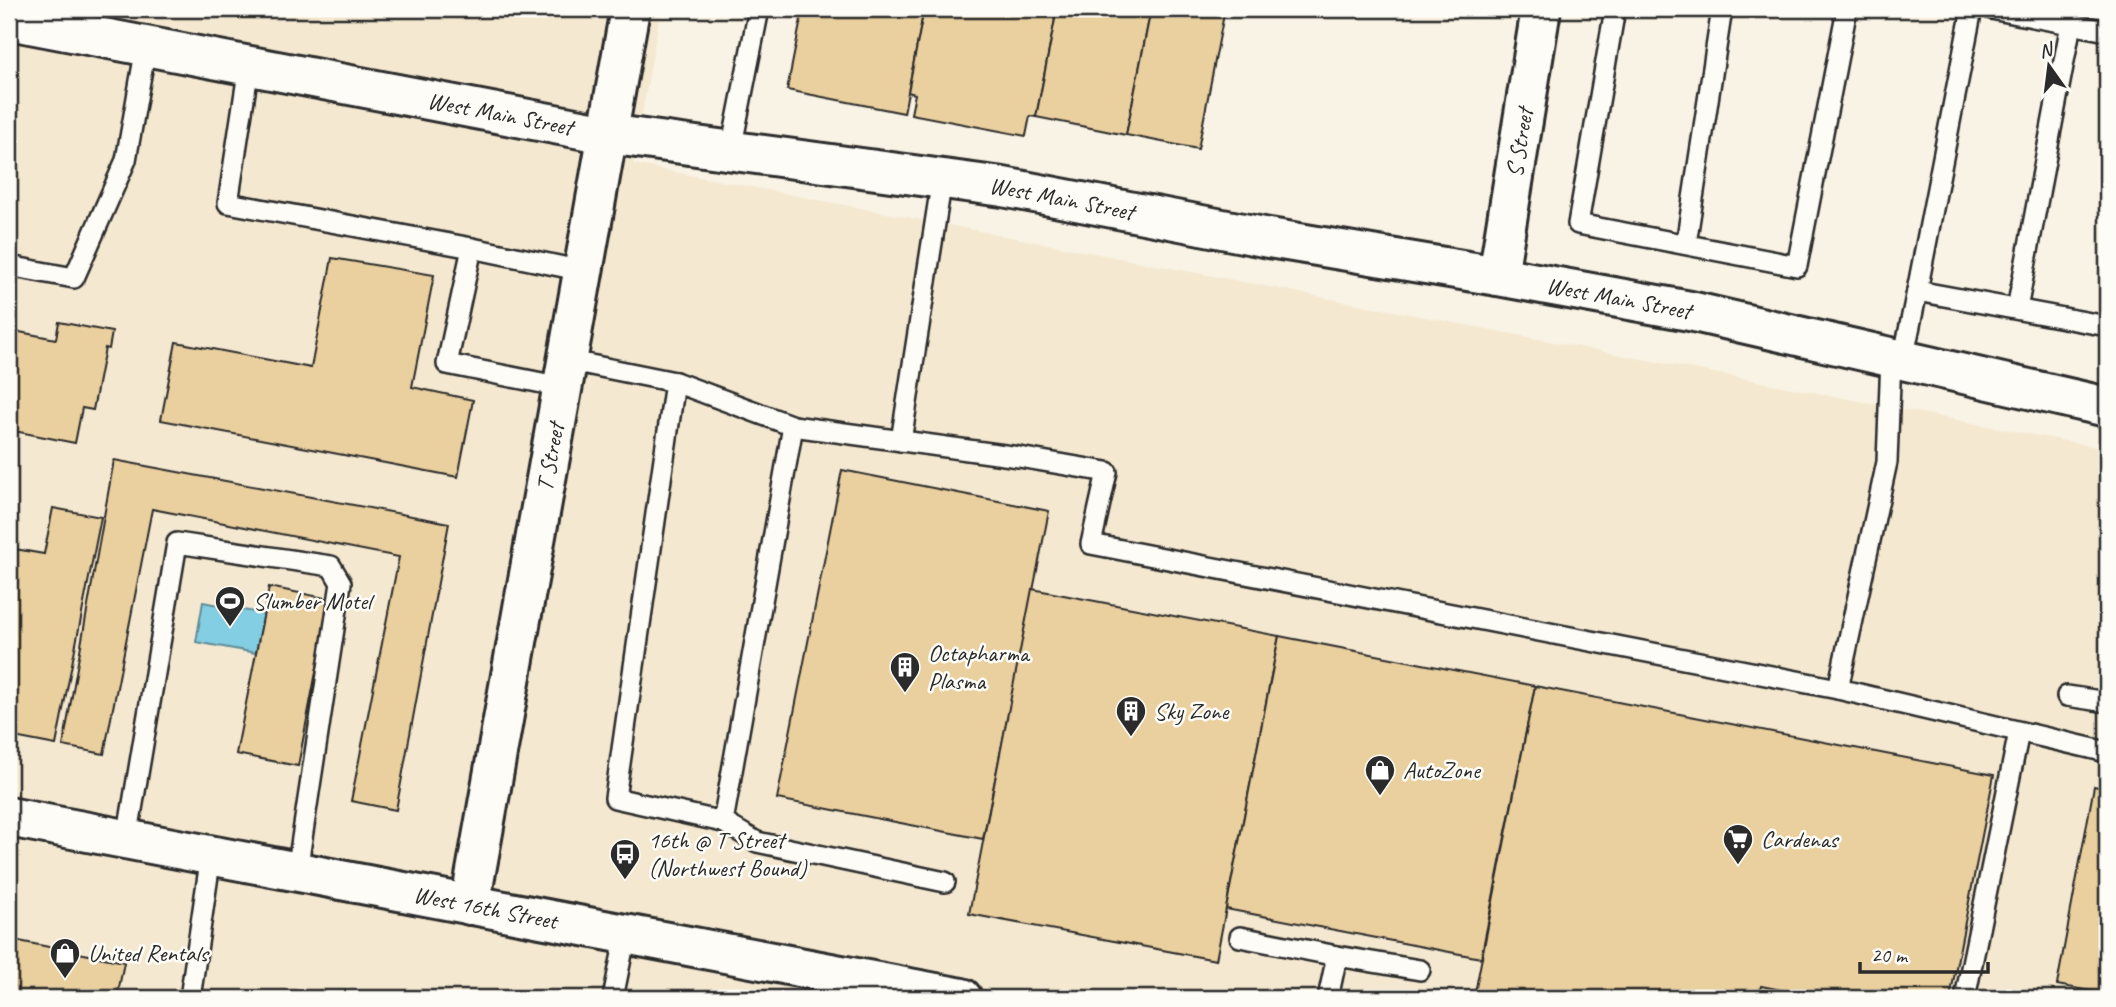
<svg xmlns="http://www.w3.org/2000/svg" width="2116" height="1007" font-family="Caveat,sans-serif">
<rect width="100%" height="100%" fill="#f9f3e5"/>
<filter id="ink" filterUnits="userSpaceOnUse"><feTurbulence type="fractalNoise" baseFrequency=".0143" numOctaves="2"/><feDisplacementMap in="SourceGraphic" scale="14" xChannelSelector="R" yChannelSelector="G"/><feConvolveMatrix kernelMatrix="1 2 1 2 8 2 1 2 1" color-interpolation-filters="sRGB"/></filter>
<g filter="url(#ink)">
<path fill="#f4e8d0" d="M9,9H661L633,164L2107,449V998H9Z"/>
<path fill="#83cee3" stroke="#608d99" stroke-width="2" d="M203,602L264,614L256,653L196,642Z"/>
<g fill="#ead09f" stroke="#2b2b2b" stroke-width="2">
<path d="M803,9H924L904,113L787,90Z"/>
<path d="M924,9H1057L1036,117L1030,116L1026,136L911,114L915,94L908,92Z"/>
<path d="M1057,9H1151L1126,135L1036,117Z"/>
<path d="M1151,9H1225L1198,149L1126,135Z"/>
<path d="M332,258L434,275L412,387L473,400L458,477L161,420L176,342L311,368Z"/>
<path d="M59,322L112,332L109,349L105,348L93,410L82,408L75,443L9,430V330L56,339Z"/>
<path d="M114,460L449,523L396,810L351,801L399,557L152,509L104,754L63,746Z"/>
<path d="M842,470L1049,511L983,839L777,799Z"/>
<path d="M53,508L101,517L56,745L9,736V548L44,554Z"/>
<path d="M269,587L330,599L298,766L236,754Z"/>
<path d="M1032,589L1279,636L1216,960L969,914Z"/>
<path d="M1279,636L1535,686L1481,958L1226,909Z"/>
<path d="M1535,686L1994,775L1950,998H1823L1761,986L1759,998H1474Z"/>
<path d="M2094,786L2107,789V994L2057,985Z"/>
<path d="M9,939L124,962L117,998H9Z"/>
</g>
<g fill="none" stroke-linecap="round" stroke-linejoin="round">
<g stroke="#2b2b2b" stroke-width="24">
<g id="lane">
<path d="M1615,9L1578,224L1797,266L1847,9"/>
<path d="M1972,9L1917,291L2107,326"/>
<path d="M1991,9L2107,31"/>
<path d="M249,66L228,203L472,248"/>
<path d="M731,150L759,9"/>
<path d="M1686,244L1722,9"/>
<path d="M9,266L74,278L126,160L146,47"/>
<path d="M2017,309L2071,24"/>
<path d="M566,360L675,382L793,426L1019,457L1107,472L1091,544L1838,689L2107,752"/>
<path d="M1903,360L1917,291"/>
<path d="M675,382L615,798L723,822L793,426"/>
<path d="M562,387L447,364L472,248L583,271"/>
<path d="M901,441L942,179"/>
<path d="M1838,689L1887,462L1891,357"/>
<path d="M2067,696L2107,702"/>
<path d="M723,822L757,842L945,882"/>
<path d="M127,839L177,543L331,566L341,583L297,871"/>
<path d="M1240,937L1337,956L1328,998"/>
<path d="M1337,956L1420,970"/>
<path d="M190,998L211,855"/>
<path d="M613,998L626,934"/>
<path d="M1965,998L2019,732"/>
</g>
</g>
<g stroke="#2b2b2b" stroke-width="44">
<g id="street">
<path id="s1" d="M1498,276L1541,9"/>
<path id="s2" d="M470,905L630,9"/>
</g>
</g>
<g stroke="#2b2b2b" stroke-width="44">
<g id="secondary">
<path id="s3" d="M9,20L607,134L1003,187L1269,238L1498,276L1690,311L2107,407"/>
</g>
</g>
<g stroke="#2b2b2b" stroke-width="44">
<g id="primary">
<path id="s4" d="M9,817L962,998"/>
</g>
</g>
<use href="#lane" stroke="#fdfcf7" stroke-width="19"/>
<use href="#street" stroke="#fdfcf7" stroke-width="38"/>
<use href="#secondary" stroke="#fdfcf7" stroke-width="38"/>
<use href="#primary" stroke="#fdfcf7" stroke-width="38"/>
</g>
</g>
<defs>
<g id="stadium-pin" transform="scale(1.575)"><path d="M0 17L-7.5 6A9.5 9.5 0 1 1 7.5 6Z" fill="#2b2b2b" stroke="#fdfcf7"/><path d="M0-5a6.5 5 0 1 0 0 10a6.5 5 0 1 0 0-10ZM-3.5-1.8h7v3.6h-7Z" fill="#fff"/></g>
<g id="building-pin" transform="scale(1.575)"><path d="M0 17L-7.5 6A9.5 9.5 0 1 1 7.5 6Z" fill="#2b2b2b" stroke="#fdfcf7"/><path d="M-4-6H4V6H1V3H-1V6H-4ZM-2.5-4.3h1.7v1.8h-1.7ZM.8-4.3h1.7v1.8H.8ZM-2.5-1h1.7V.8h-1.7ZM.8-1h1.7V.8H.8Z" fill="#fff"/></g>
<g id="shop-pin" transform="scale(1.575)"><path d="M0 17L-7.5 6A9.5 9.5 0 1 1 7.5 6Z" fill="#2b2b2b" stroke="#fdfcf7"/><path d="M-5-2.5h2.3a2.7 3.5 0 0 1 5.4 0H5L5.5 6h-11ZM-1.5-2.5h3a1.5 2.3 0 0 0-3 0Z" fill="#fff"/></g>
<g id="supermarket-pin" transform="scale(1.575)"><path d="M0 17L-7.5 6A9.5 9.5 0 1 1 7.5 6Z" fill="#2b2b2b" stroke="#fdfcf7"/><path d="M-6-5.5h2.5l.6 2H6L4.5 2H-2.5L-4.4-4H-6ZM-1.5 3.2a1.3 1.3 0 1 0 .1 0ZM3 3.2a1.3 1.3 0 1 0 .1 0Z" fill="#fff"/></g>
<g id="bus-pin" transform="scale(1.575)"><path d="M0 17L-7.5 6A9.5 9.5 0 1 1 7.5 6Z" fill="#2b2b2b" stroke="#fdfcf7"/><path d="M-5-6H5V4H4V6H2V4H-2V6H-4V4H-5ZM-3.5-4V0h7V-4ZM-3.5 1.2v1.5H-2V1.2ZM2 1.2v1.5H3.5V1.2Z" fill="#fff"/></g>
</defs>
<g fill-rule="evenodd">
<use href="#stadium-pin" x="230" y="601"/>
<use href="#building-pin" x="905" y="667"/>
<use href="#building-pin" x="1131" y="711"/>
<use href="#shop-pin" x="1380" y="770"/>
<use href="#supermarket-pin" x="1738" y="839"/>
<use href="#bus-pin" x="625" y="854"/>
<use href="#shop-pin" x="65" y="953"/>
</g>
<g text-anchor="middle" stroke-width="5" stroke-linejoin="round" paint-order="stroke">
<g font-size="24" fill="#2b2b2b" stroke="#fdfcf7">
<text dy="8" stroke="none"><textPath href="#s3" startOffset="500">West Main Street</textPath></text>
<text dy="8" stroke="none"><textPath href="#s1" startOffset="135">S Street</textPath></text>
<text dy="8" stroke="none"><textPath href="#s3" startOffset="1068">West Main Street</textPath></text>
<text dy="8" stroke="none"><textPath href="#s3" startOffset="1634">West Main Street</textPath></text>
<text dy="8" stroke="none"><textPath href="#s2" startOffset="455">T Street</textPath></text>
<text dy="8" stroke="none"><textPath href="#s4" startOffset="485">West 16th Street</textPath></text>
</g>
<g font-size="24" fill="#2b2b2b" stroke="#fdfcf7" text-anchor="start">
<text x="253" y="609">Slumber Motel</text>
<text x="928" y="661">Octapharma<tspan x="928" dy="28">Plasma</tspan></text>
<text x="1154" y="719">Sky Zone</text>
<text x="1403" y="778">AutoZone</text>
<text x="1761" y="847">Cardenas</text>
<text x="648" y="848">16th @ T Street<tspan x="648" dy="28">(Northwest Bound)</tspan></text>
<text x="88" y="961">United Rentals</text>
</g>
</g>
<rect width="2116" height="1007" fill="none" stroke="#fdfcf7" stroke-width="35"/>
<rect x="18" y="18" width="2081" height="972" fill="none" stroke="#2b2b2b" stroke-width="2.5" filter="url(#ink)"/>
<g transform="translate(2049 66) rotate(346)" stroke="#fdfcf7" stroke-width="5" paint-order="stroke">
<path d="M0-5L12 26L0 18L-12 26Z" fill="#2b2b2b"/>
<text y="-10" font-size="19" font-weight="bold" text-anchor="middle" fill="#2b2b2b">N</text>
</g>
<path d="M1860 962v10h128v-10" fill="none" stroke="#2b2b2b" stroke-width="3.5"/>
<text x="1871" y="962" font-size="21" fill="#2b2b2b" stroke="#fdfcf7" stroke-width="5" paint-order="stroke">20 m</text>
</svg>
